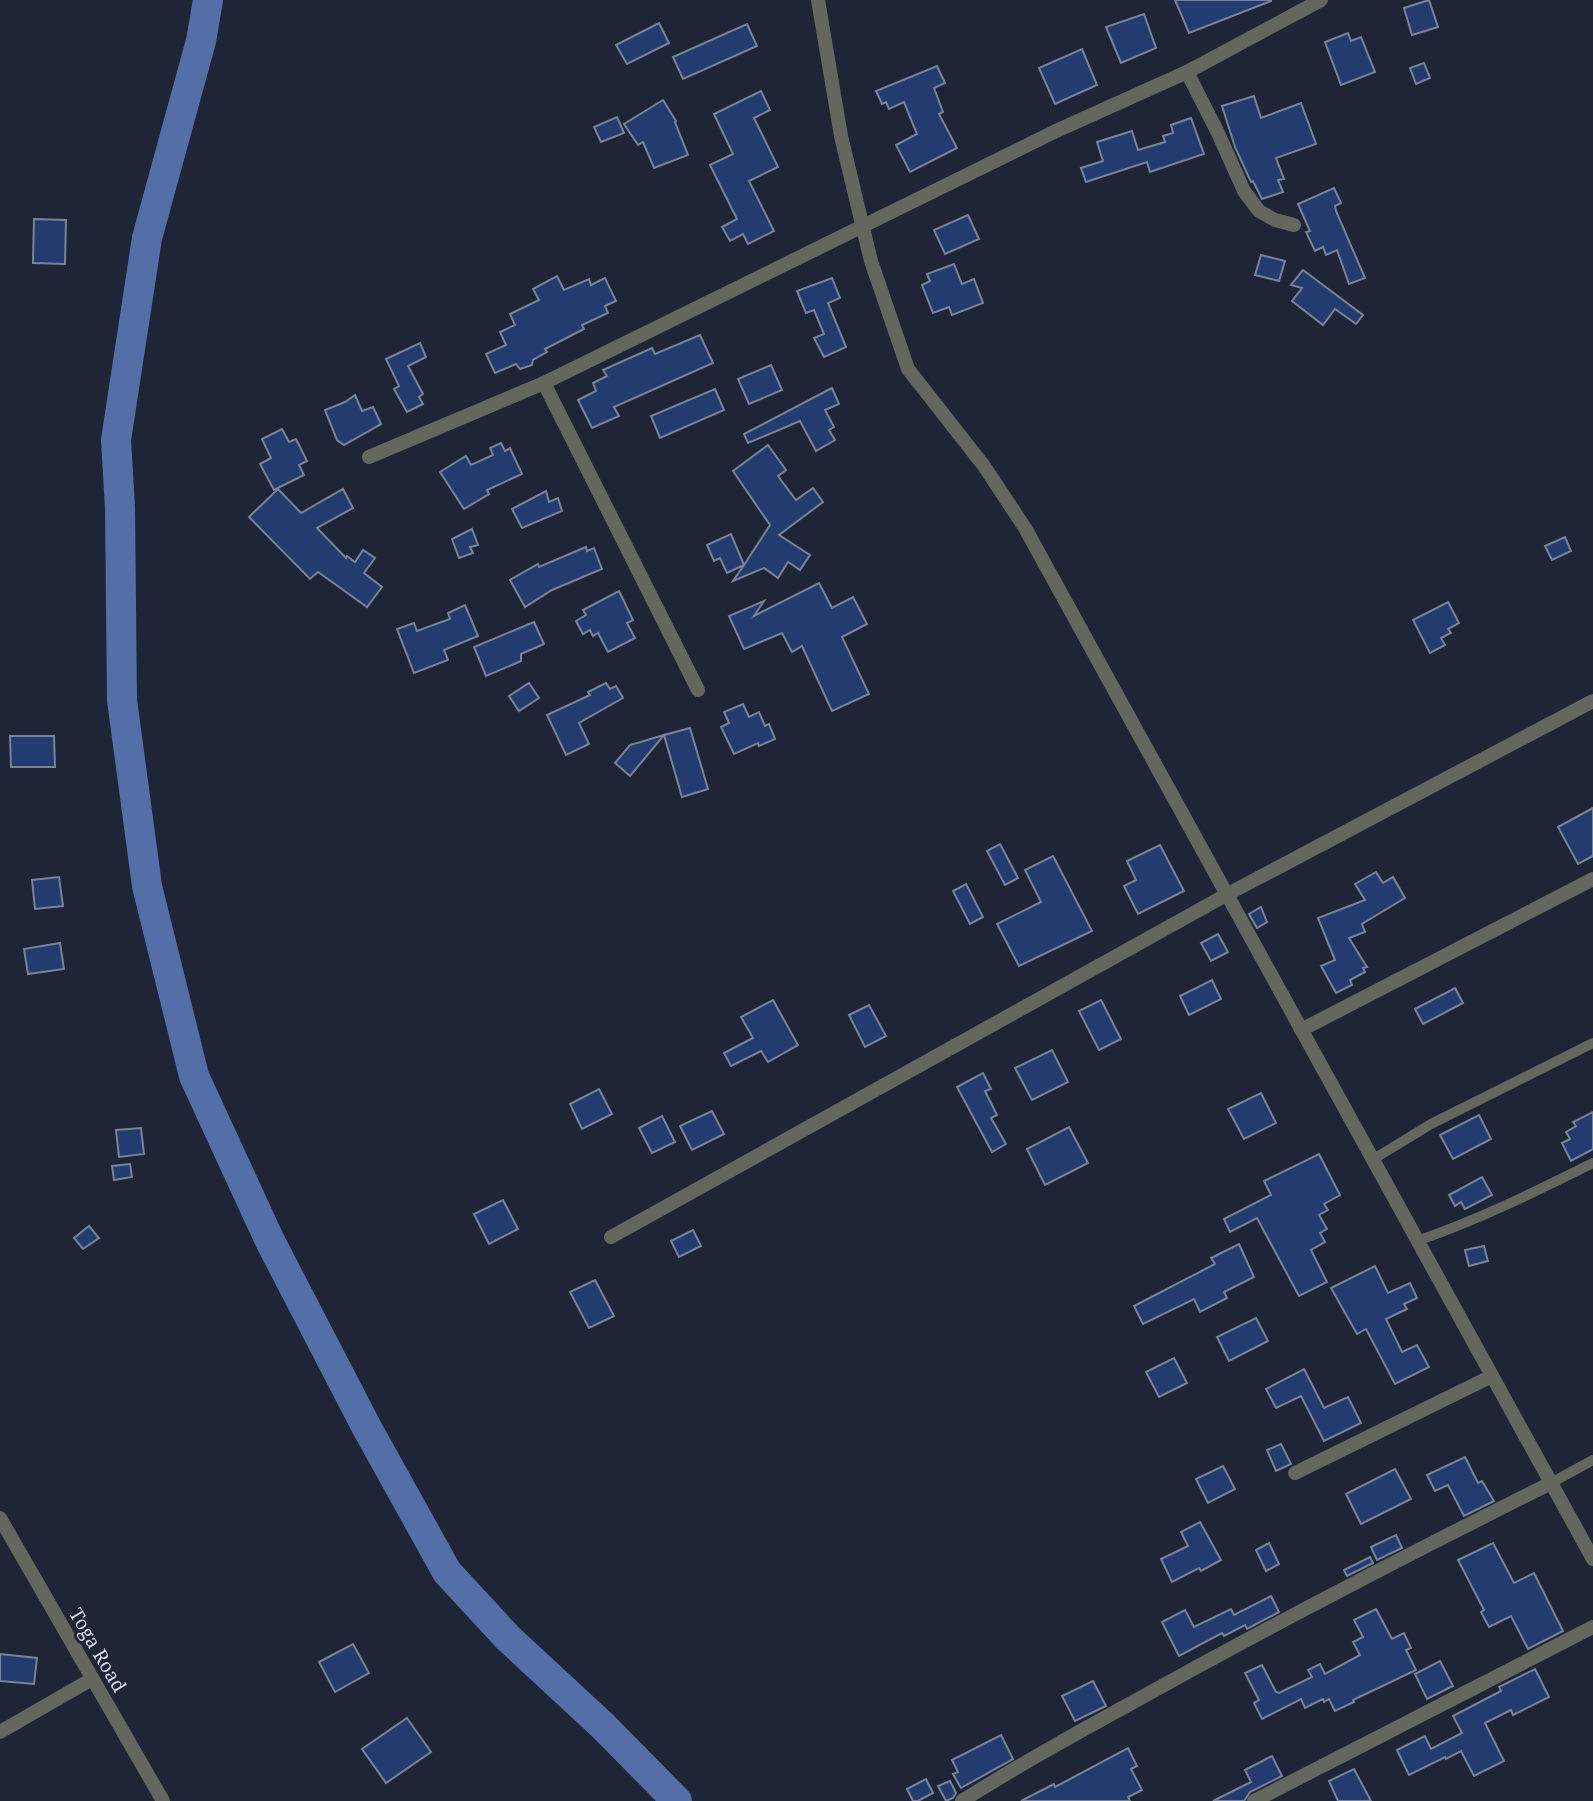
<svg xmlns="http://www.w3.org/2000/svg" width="1593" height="1801" font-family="'Noto Serif',serif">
<rect width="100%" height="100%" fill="#1d2536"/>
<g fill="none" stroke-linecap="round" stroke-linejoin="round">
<path stroke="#546fa8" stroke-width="30" d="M208,0L201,41L147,238L116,440L120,508L122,700L147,886L194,1076L270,1241L367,1428L447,1572L508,1638L603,1726L677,1801"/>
</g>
<g fill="#243b70" stroke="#798398" stroke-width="2">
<path d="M1175,0H1271V1L1189,33Z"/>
<path d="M1429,0L1438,27L1412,35L1404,8Z"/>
<path d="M1144,14L1156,48L1121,63L1106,27Z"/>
<path d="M659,23L669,43L627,64L616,45Z"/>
<path d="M747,24L757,46L683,79L673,57Z"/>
<path d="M1348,33L1351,41L1361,37L1375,72L1341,85L1325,42Z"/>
<path d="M1082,49L1097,85L1055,104L1039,68Z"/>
<path d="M1424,63L1430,78L1416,84L1410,68Z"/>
<path d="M937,66L945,83L934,88L943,112L939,114L957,148L910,172L896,145L917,134L904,102L889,109L886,102L882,104L876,91Z"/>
<path d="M761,91L770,110L754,118L778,167L749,181L774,231L748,244L743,234L730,241L722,227L737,219L710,165L733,154L714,114Z"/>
<path d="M1254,96L1261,118L1301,103L1316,144L1276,158L1284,179L1278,180L1283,192L1262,199L1253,181L1251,182L1235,147L1222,106Z"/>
<path d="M663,100L676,121L675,122L688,155L654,168L643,142L638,145L624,124Z"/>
<path d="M617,117L624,133L601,142L594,127Z"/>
<path d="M1191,118L1204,154L1150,172L1147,162L1086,182L1081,168L1103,161L1097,142L1132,131L1138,150L1165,142L1163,136L1173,133L1171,125Z"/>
<path d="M1334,188L1341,203L1335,206L1336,211L1365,278L1349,284L1337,250L1326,255L1323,247L1315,251L1306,232L1310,231L1298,204Z"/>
<path d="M968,215L979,239L945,254L934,230Z"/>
<path d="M34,219L66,220L65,264L33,263Z"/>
<path d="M1261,255L1285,261L1279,281L1255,275Z"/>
<path d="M954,264L962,284L974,279L983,303L952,315L949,307L933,313L922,285L930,281L927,274Z"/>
<path d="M1303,270L1363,315L1356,324L1335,309L1323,325L1292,301L1302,288L1291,285Z"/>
<path d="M557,276L564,290L589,279L591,285L605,278L616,301L605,306L608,313L582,325L584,329L545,349L547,352L533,360L532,365L520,369L516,364L495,373L486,354L506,345L500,332L515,325L510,314L539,300L533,289Z"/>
<path d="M832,278L840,298L828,303L846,347L824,357L814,338L824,334L814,310L806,313L797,291Z"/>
<path d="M700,335L713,363L614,407L619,416L592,428L578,400L596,391L593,383L607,376L603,370L652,348L655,354Z"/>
<path d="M420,343L426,357L408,366L423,394L419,397L423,404L407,412L394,389L399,386L386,359Z"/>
<path d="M771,365L782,390L749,404L738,379Z"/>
<path d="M832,388L839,404L825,410L834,427L829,430L835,440L816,451L800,421L748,443L744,434Z"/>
<path d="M715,389L724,410L660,438L651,416Z"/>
<path d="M355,395L362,411L373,407L381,424L344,445L337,440L325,410L345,402Z"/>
<path d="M282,429L289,442L296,439L307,461L299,465L304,475L274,490L260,464L271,458L262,439Z"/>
<path d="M501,443L505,451L510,448L522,474L487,490L489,494L464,509L440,472L466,456L471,465L493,455L490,448Z"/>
<path d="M768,445L786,470L778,476L796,500L813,488L823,502L779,535L810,555L800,570L788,562L778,578L764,568L733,581L744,565L727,573L720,558L714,561L707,545L731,534L744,565L770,525L733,471Z"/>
<path d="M278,489L301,513L343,489L353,508L317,528L346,558L347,556L355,562L363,550L375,558L364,573L382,587L367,607L318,572L310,579L249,517Z"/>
<path d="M546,491L549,502L558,498L562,511L522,528L512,509Z"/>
<path d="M472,529L478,545L470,547L473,553L459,558L452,539Z"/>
<path d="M1565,537L1571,551L1552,560L1545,546Z"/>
<path d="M586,547L587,551L594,548L602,569L552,590L525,607L510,580L538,564L539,567Z"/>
<path d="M819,583L832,608L853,597L867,624L842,637L869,694L832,711L802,646L792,652L782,633L744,649L729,616L764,601L754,616Z"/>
<path d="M619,591L633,620L627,623L635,638L608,652L598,633L593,636L590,630L583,634L576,621L586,615L583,610Z"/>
<path d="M1448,602L1459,623L1448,629L1451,633L1441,638L1445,645L1430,653L1413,620Z"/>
<path d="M465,605L478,636L444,650L448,660L414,673L397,629L414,623L417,631L450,619L448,613Z"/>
<path d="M534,622L544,644L521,654V661L486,676L474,647Z"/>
<path d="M529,683L539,698L519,711L509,696Z"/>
<path d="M606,683L610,689L616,686L623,698L579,723L589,744L566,755L547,715L590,695L588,692Z"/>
<path d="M743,704L749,717L759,712L765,726L769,724L775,739L759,746L758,743L734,754L721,727L729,723L724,712Z"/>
<path d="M690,728L708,789L682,797L664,735Z"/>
<path d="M664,735L630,776L615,763L630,745Z"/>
<path d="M10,736H54L55,767H11Z"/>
<path d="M1593,808V856L1578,864L1558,827Z"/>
<path d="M1000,844L1018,878L1005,885L987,851Z"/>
<path d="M1160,845L1184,891L1138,914L1124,886L1136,880L1127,861Z"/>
<path d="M1053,856L1092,931L1019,966L997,924L1041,902L1025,870Z"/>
<path d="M1376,872L1383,883L1393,877L1405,898L1362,924L1365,932L1349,938L1367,967L1363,968L1365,972L1350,980L1352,985L1336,993L1321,966L1335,960L1318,918L1365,900L1355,884Z"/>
<path d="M59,877L63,906L35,909L32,880Z"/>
<path d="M966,884L983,917L970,924L953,891Z"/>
<path d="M1261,907L1267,922L1257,928L1249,914Z"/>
<path d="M1218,934L1228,952L1211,961L1201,943Z"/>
<path d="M60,943L64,969L28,974L24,949Z"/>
<path d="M1212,980L1221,999L1189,1015L1180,996Z"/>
<path d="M1455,988L1463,1003L1423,1024L1415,1009Z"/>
<path d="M773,1000L798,1045L768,1062L761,1051L731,1066L724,1053L753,1038L741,1017Z"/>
<path d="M1101,1000L1121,1039L1099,1050L1079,1011Z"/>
<path d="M869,1005L886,1036L865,1047L849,1015Z"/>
<path d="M1052,1050L1068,1082L1032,1100L1015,1068Z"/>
<path d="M983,1073L991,1089L985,1091L997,1115L991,1118L1006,1144L992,1152L957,1087Z"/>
<path d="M599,1089L612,1114L582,1129L570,1104Z"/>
<path d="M1261,1093L1276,1123L1244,1139L1228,1109Z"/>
<path d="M712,1111L724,1134L692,1150L680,1126Z"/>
<path d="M1593,1112V1149L1571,1161L1562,1143L1570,1139L1566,1132L1576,1126L1573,1122Z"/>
<path d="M1479,1115L1491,1139L1453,1159L1440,1135Z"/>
<path d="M662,1116L675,1142L652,1153L639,1128Z"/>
<path d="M1069,1127L1088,1163L1045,1185L1027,1149Z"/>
<path d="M141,1128L144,1154L119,1157L116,1130Z"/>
<path d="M1319,1154L1340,1195L1324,1204L1328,1210L1319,1215L1327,1229L1320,1233L1325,1242L1311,1250L1327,1282L1299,1296L1257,1218L1230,1232L1224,1219L1271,1195L1264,1181Z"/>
<path d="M130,1164L132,1177L114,1180L112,1166Z"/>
<path d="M1482,1177L1492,1195L1465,1209L1461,1202L1455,1206L1449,1195Z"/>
<path d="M503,1200L518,1229L489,1244L474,1214Z"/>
<path d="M89,1226L99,1238L83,1249L74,1238Z"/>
<path d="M693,1230L701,1246L679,1257L671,1241Z"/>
<path d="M1239,1244L1254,1277L1224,1292L1227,1298L1200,1312L1194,1299L1143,1324L1134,1306L1215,1264L1211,1258Z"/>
<path d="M1484,1246L1488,1261L1469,1266L1465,1250Z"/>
<path d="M1375,1266L1388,1293L1410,1283L1417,1298L1404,1304L1407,1309L1386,1319L1402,1352L1417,1345L1429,1367L1395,1384L1366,1329L1357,1334L1331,1288Z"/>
<path d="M595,1280L614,1316L589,1328L570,1292Z"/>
<path d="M1256,1318L1268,1341L1229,1361L1217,1337Z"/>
<path d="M1174,1358L1187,1383L1159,1397L1146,1372Z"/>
<path d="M1304,1369L1324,1408L1348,1397L1361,1423L1324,1441L1301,1396L1276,1408L1266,1389Z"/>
<path d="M1281,1444L1291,1464L1276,1471L1267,1450Z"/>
<path d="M1465,1457L1478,1483L1482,1481L1494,1501L1464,1516L1448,1485L1435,1491L1427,1475Z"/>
<path d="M1223,1466L1235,1489L1208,1503L1196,1479Z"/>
<path d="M1395,1469L1411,1499L1361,1524L1346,1494Z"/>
<path d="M1200,1522L1221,1560L1201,1571L1199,1568L1172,1582L1161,1559L1188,1546L1181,1532Z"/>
<path d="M1396,1535L1402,1548L1377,1560L1371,1547Z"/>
<path d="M1269,1543L1279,1564L1266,1571L1256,1550Z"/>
<path d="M1493,1543L1514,1583L1534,1573L1563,1631L1528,1649L1511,1616L1489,1627L1481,1612L1484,1610L1458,1560Z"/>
<path d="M1370,1557L1373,1563L1347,1576L1344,1570Z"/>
<path d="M1271,1596L1279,1612L1247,1629L1245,1625L1224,1636L1222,1633L1179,1656L1162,1622L1185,1610L1194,1627L1231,1609L1234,1615Z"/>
<path d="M1376,1609L1392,1639L1404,1633L1411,1648L1406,1650L1416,1670L1353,1700L1354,1702L1335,1711L1329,1699L1324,1702L1323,1699L1305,1708L1301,1699L1262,1719L1254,1703L1259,1700L1245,1673L1262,1665L1276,1692L1279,1693L1312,1677L1308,1670L1320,1664L1325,1674L1360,1655L1353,1642L1363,1637L1354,1620Z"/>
<path d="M353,1644L369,1673L335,1692L319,1662Z"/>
<path d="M0,1654L37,1658L34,1684L0,1681Z"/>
<path d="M1440,1661L1453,1686L1427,1699L1415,1674Z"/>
<path d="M1535,1669L1549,1697L1513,1715L1511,1710L1485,1723L1504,1761L1474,1776L1461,1751L1446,1759L1445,1757L1409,1775L1397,1750L1425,1736L1431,1749L1462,1733L1453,1716L1501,1691L1499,1687Z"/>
<path d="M1093,1681L1106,1706L1075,1721L1062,1696Z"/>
<path d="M407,1718L431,1752L386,1783L362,1749Z"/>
<path d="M1001,1735L1013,1759L961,1788L953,1774L958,1772L952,1760Z"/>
<path d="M1128,1748L1137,1766L1131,1769L1142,1790L1128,1797L1130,1801H1021L1054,1784L1055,1787Z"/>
<path d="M1272,1756L1282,1776L1250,1792L1244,1801H1213L1251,1782L1245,1770Z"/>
<path d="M1354,1769L1371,1801H1338L1329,1781Z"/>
<path d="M926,1779L933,1793L918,1801H913L907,1789Z"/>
<path d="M950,1781L956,1793L953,1798L946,1801L938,1786Z"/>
</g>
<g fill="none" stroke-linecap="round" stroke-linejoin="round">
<g stroke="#63675e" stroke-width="10">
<path d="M1372,1160L1431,1124L1593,1043"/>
<path d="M1417,1241C1478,1220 1535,1192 1593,1163"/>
<path d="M1551,1483L1593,1460"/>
</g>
<g stroke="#63675e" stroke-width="14">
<path d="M1187,72L1218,133L1244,191L1259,211L1275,220L1294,225"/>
<path d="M544,383L698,690"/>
<path d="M369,457L544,383L1056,131L1187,72L1321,0"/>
<path d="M1301,1030L1593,879"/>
<path d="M611,1237L1226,895L1593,701"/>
<path d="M1295,1473L1492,1376"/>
<path d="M0,1732L92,1679"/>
<path d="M962,1801C1022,1763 1084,1729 1146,1695C1279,1621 1415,1551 1551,1483"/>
<path d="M1254,1801L1593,1627"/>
</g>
<g stroke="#63675e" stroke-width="14">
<path d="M818,0L841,136L863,228L871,261L908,369L984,466L1025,528L1593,1559"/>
<path d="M0,1518L163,1801"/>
</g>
</g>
<g text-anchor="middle" stroke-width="6" stroke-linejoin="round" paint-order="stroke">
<g font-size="19" fill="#d5dbe6" stroke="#1d2536">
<text transform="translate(98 1650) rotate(60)" y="7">Toga Road</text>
</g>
</g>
</svg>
